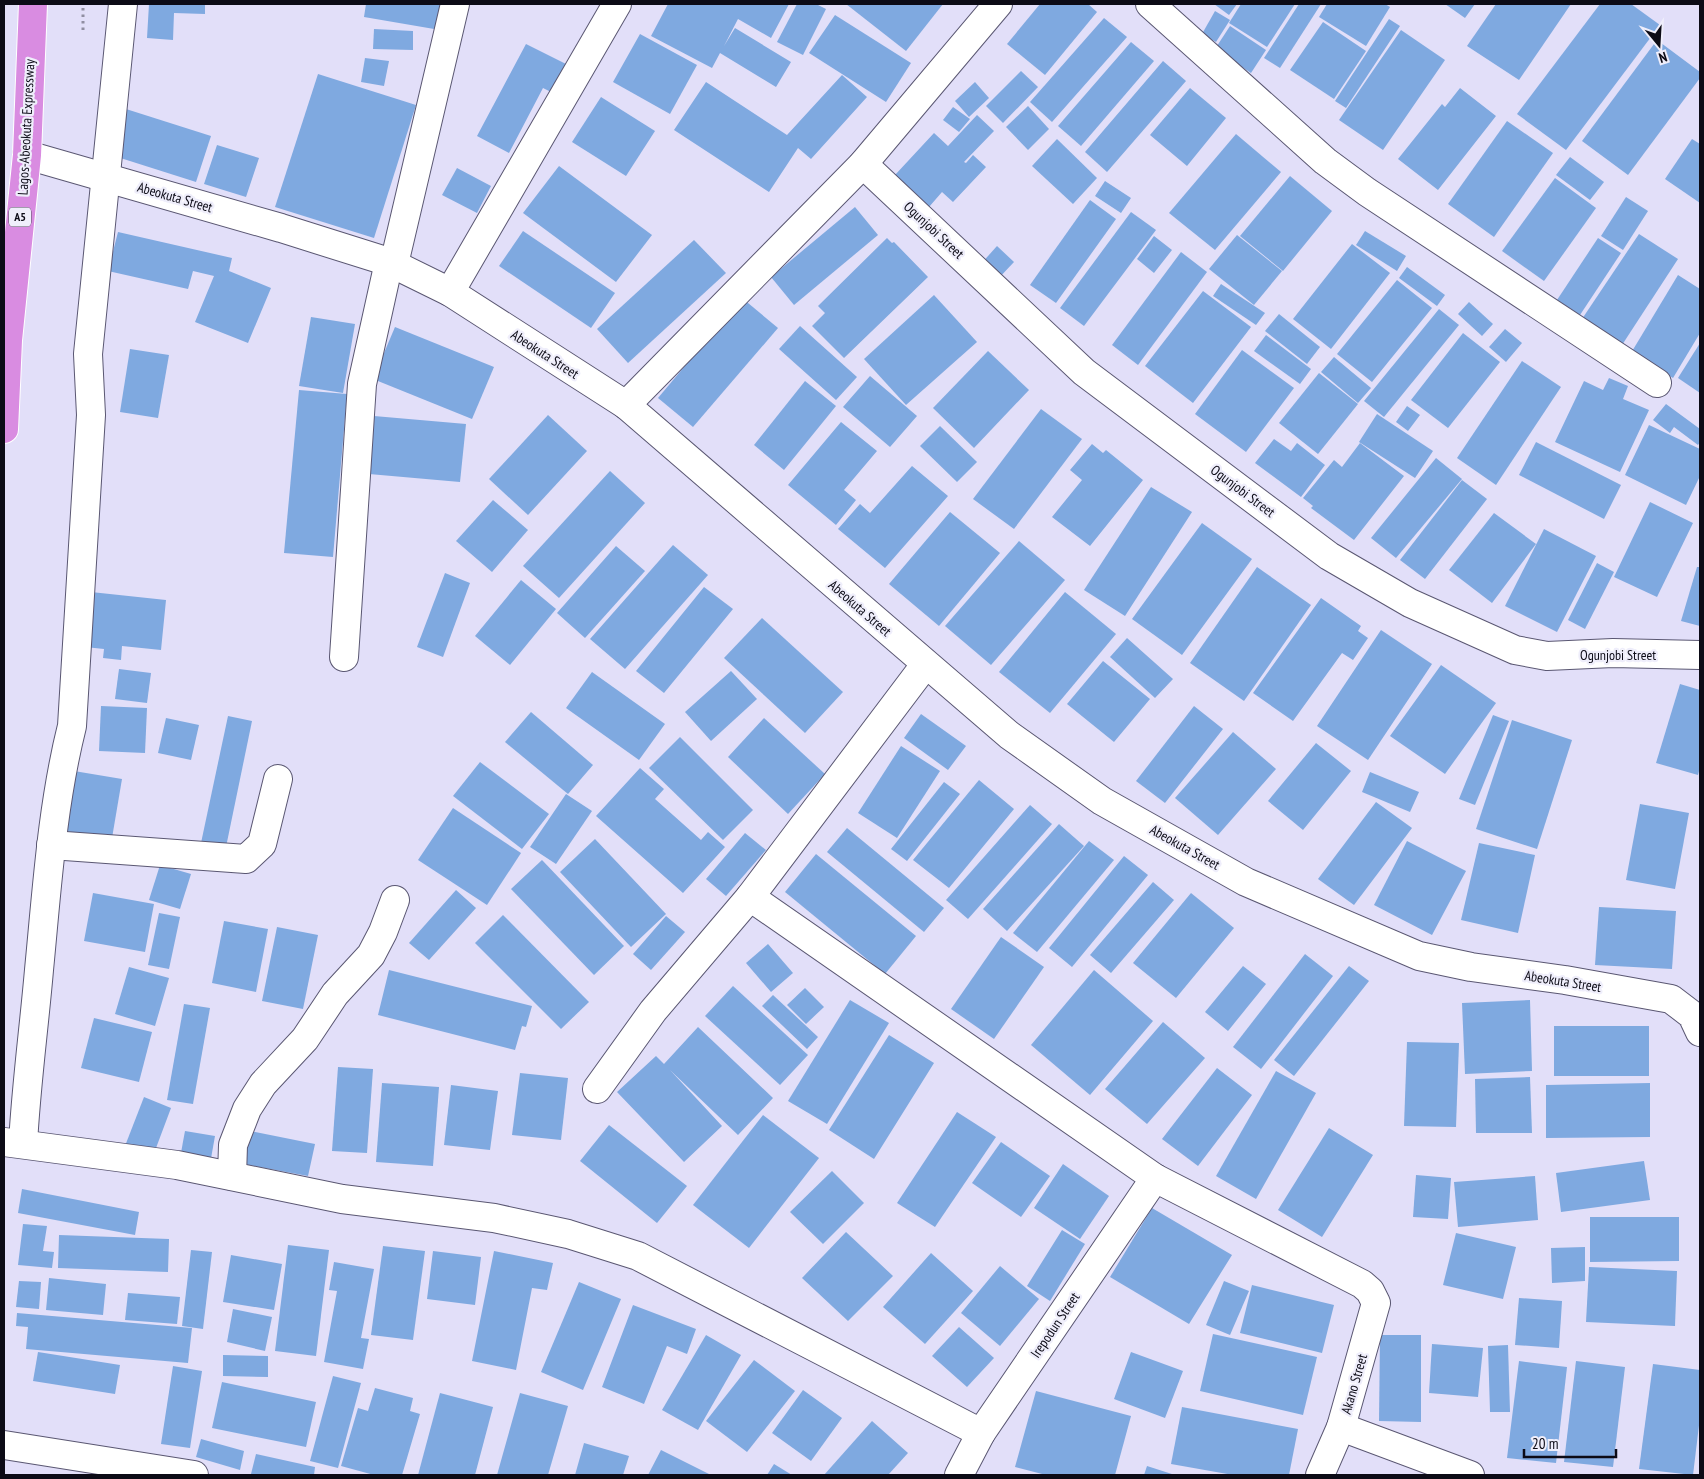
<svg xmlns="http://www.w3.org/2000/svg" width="1704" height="1479" font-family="'PT Sans Narrow',sans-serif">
<rect width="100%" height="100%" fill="#e2dff9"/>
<g fill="#7fa9e0">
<path d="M149,4H205V14L174,13L173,40L147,38Z"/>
<path d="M366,4H444L440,30L364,17Z"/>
<path d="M668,4H789L771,38L738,19L724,46L735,28L791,62L776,87L720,53L712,68L651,36Z"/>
<path d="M797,4H816L826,9L803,55L777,42Z"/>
<path d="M846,4H943L906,51Z"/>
<path d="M1040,4H1088L1097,12L1045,75L1007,44Z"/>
<path d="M1214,4H1237L1229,15Z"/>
<path d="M1241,4H1295L1267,47L1229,23Z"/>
<path d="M1299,4H1321L1280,68L1264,58Z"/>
<path d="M1327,4H1385L1390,7L1366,46L1319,17Z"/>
<path d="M1445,4H1475L1465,18Z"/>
<path d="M1496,4H1571L1519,80L1467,46Z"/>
<path d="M1600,4H1631L1660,25L1566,150L1517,114Z"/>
<path d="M1215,11L1230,20L1216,42L1202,34Z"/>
<path d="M835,15L911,63L886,102L809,53Z"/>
<path d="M1104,18L1127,37L1052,122L1030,102Z"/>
<path d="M1389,19L1400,26L1346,108L1335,101Z"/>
<path d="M1323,22L1366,51L1334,99L1290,70Z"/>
<path d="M1230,26L1266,50L1251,73L1215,49Z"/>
<path d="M374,29L413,31V50L373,49Z"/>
<path d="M1401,30L1445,60L1383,150L1339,120Z"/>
<path d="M640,34L697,65L670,114L613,82Z"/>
<path d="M1657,40L1700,72V78L1628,175L1582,141Z"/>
<path d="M1131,42L1154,61L1081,146L1058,126Z"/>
<path d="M526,44L568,65L553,93L543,88L509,153L477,136Z"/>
<path d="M365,58L389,61L384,86L361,82Z"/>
<path d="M1163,61L1186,81L1107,172L1085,152Z"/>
<path d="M1021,71L1038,87L1003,123L986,106Z"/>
<path d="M318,74L416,105L374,238L275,207Z"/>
<path d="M842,75L867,97L811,159L798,148L769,192L674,130L706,82L787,135Z"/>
<path d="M975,82L989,98L969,117L955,101Z"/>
<path d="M1190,88L1226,118L1187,166L1150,135Z"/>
<path d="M1460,88L1496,116L1438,190L1398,159L1442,104L1445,107Z"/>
<path d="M601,97L655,131L626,176L572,142Z"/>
<path d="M1028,106L1049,129L1028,150L1006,127Z"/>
<path d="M953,107L970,119L959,132L943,120Z"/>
<path d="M126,109L211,136L196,182L111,155Z"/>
<path d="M977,115L994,131L964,162L966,163L973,155L986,167L953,202L942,192L929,207L895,175L934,133L948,146Z"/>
<path d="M1507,121L1553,153L1494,237L1448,204Z"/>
<path d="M1236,134L1281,172L1215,250L1169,213Z"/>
<path d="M1057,139L1097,178L1073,204L1032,166Z"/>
<path d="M1692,139L1700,144V203L1665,179Z"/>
<path d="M217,145L259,158L246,197L204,184Z"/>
<path d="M1570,157L1604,182L1590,200L1556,175Z"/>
<path d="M559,166L652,235L616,282L523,213Z"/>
<path d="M457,168L491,186L477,213L442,195Z"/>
<path d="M1290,176L1332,211L1283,271L1240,236Z"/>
<path d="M1555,178L1596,208L1544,281L1502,251Z"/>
<path d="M1105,181L1131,198L1121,213L1095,196Z"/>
<path d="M1626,197L1648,211L1623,250L1601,236Z"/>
<path d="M1090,200L1116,219L1056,303L1030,285Z"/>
<path d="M855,207L878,235L794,305L771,277Z"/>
<path d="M1131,212L1156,230L1084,326L1060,308Z"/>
<path d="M523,231L615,293L591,328L499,266Z"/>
<path d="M1365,231L1406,256L1397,271L1356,245Z"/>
<path d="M118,232L232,258L229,271L271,288L248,343L195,322L214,276L193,271L188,289L108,271Z"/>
<path d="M1639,234L1678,259L1622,345L1582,319Z"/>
<path d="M1237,235L1282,271L1254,305L1209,269Z"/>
<path d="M1154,236L1172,250L1154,273L1137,259Z"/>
<path d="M887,238L892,243L894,242L928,277L844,358L812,326L825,313L818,306Z"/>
<path d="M1598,238L1621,253L1580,315L1557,300Z"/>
<path d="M694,240L726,273L628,363L597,329Z"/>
<path d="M1352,244L1390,273L1331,349L1293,319Z"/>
<path d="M997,246L1014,262L997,280L980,265Z"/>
<path d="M1181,252L1207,272L1138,365L1112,345Z"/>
<path d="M1407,267L1445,295L1437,306L1399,278Z"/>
<path d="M1678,275L1700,289V333L1673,378L1631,353Z"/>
<path d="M1397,280L1432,308L1372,382L1337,354Z"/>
<path d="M1221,284L1265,313L1256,325L1213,296Z"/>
<path d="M1203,291L1251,327L1193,403L1145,366Z"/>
<path d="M934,295L977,342L906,405L864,359Z"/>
<path d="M742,298L778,328L693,427L658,398Z"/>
<path d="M1469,302L1493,324L1482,336L1458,314Z"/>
<path d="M1439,309L1459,325L1384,417L1364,401Z"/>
<path d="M1279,314L1320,347L1307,364L1265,331Z"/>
<path d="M311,317L355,324L343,393L299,386Z"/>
<path d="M800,326L857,377L836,400L779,349Z"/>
<path d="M395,327L494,367L472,419L373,379Z"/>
<path d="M1505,329L1522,343L1506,362L1489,347Z"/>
<path d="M1463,333L1500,362L1448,428L1411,400Z"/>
<path d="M1266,335L1311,369L1300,384L1254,351Z"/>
<path d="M1700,343V393L1678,378Z"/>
<path d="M130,349L169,355L158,418L120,412Z"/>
<path d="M1242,350L1294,388L1246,452L1195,414Z"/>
<path d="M988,351L1029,390L974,448L933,408Z"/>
<path d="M1334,357L1371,388L1358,403L1321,372Z"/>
<path d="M1522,361L1561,387L1496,485L1457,458Z"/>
<path d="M1319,373L1358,404L1318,454L1279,423Z"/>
<path d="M870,376L917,416L890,447L843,407Z"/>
<path d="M1609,378L1628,386L1623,399L1649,410L1620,472L1555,442L1584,381L1603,390Z"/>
<path d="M805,381L836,406L784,470L754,445Z"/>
<path d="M299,390L347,394L333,557L284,553Z"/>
<path d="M1666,404L1700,429V442L1698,445L1674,427L1670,433L1653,420Z"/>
<path d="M1407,406L1420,415L1408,431L1396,422Z"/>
<path d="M1041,409L1082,439L1014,529L973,499Z"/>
<path d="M1377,414L1433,451L1415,478L1359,442Z"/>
<path d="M548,415L587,451L528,515L489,479Z"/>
<path d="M374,416L466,424L460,482L369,474Z"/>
<path d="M841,422L877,451L844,490L856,500L836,525L788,485Z"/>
<path d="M1649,425L1700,449V476L1686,505L1625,475Z"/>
<path d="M940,426L977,462L957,482L920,446Z"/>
<path d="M1274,439L1291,451L1297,443L1325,465L1301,497L1255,463Z"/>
<path d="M1536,442L1621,485L1604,519L1519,475Z"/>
<path d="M1360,443L1404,476L1354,540L1311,508L1313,506L1303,498L1334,460L1342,467Z"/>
<path d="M1092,444L1103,453L1106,450L1143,480L1090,546L1052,517L1082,480L1070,470Z"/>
<path d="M1436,458L1462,479L1396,558L1371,538Z"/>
<path d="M912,466L948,496L885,568L838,529L860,504L870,513Z"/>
<path d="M610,471L645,503L559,598L523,566Z"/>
<path d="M1462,480L1487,499L1425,579L1400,560Z"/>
<path d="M1151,487L1192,512L1125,616L1084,590Z"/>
<path d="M493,500L528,530L492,572L456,541Z"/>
<path d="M1650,502L1693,523L1657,597L1614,577Z"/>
<path d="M950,512L1000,553L939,626L889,584Z"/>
<path d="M1494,513L1536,544L1492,603L1449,570Z"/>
<path d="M1202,523L1252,559L1182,655L1132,619Z"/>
<path d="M1544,529L1596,556L1557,632L1505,606Z"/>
<path d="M1019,541L1065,580L991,665L945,626Z"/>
<path d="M673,545L708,575L625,669L590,639Z"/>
<path d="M616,546L645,571L585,638L557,613Z"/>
<path d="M1597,563L1614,572L1585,629L1568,620Z"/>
<path d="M1257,567L1311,605L1244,701L1190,663Z"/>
<path d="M1697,567H1700V626L1681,621Z"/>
<path d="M445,573L470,583L443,657L417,647Z"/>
<path d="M521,580L556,609L510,665L475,636Z"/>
<path d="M704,587L733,609L664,693L636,671Z"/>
<path d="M91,592L166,600L161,650L122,646L121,660L103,658L104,649L85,647Z"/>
<path d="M1065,592L1116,634L1050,713L999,672Z"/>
<path d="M1321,598L1361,626L1358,631L1368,638L1353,660L1342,653L1293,721L1253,693Z"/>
<path d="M762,618L843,692L805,733L724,658Z"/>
<path d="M1381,630L1432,664L1368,760L1317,726Z"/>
<path d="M1127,638L1173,679L1155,698L1110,657Z"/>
<path d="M1103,661L1150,699L1114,742L1067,704Z"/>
<path d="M1441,665L1496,703L1445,774L1390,736Z"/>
<path d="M119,669L151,673L147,703L115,699Z"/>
<path d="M731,671L757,699L711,741L685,712Z"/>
<path d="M592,672L665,724L639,760L566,708Z"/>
<path d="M1680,684L1700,690V767L1698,775L1656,763Z"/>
<path d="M101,706L147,708L145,753L99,751Z"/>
<path d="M1194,706L1223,729L1165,803L1136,781Z"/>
<path d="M531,712L593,765L568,794L505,742Z"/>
<path d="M921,714L966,746L948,770L904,738Z"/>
<path d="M1493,715L1509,721L1475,805L1459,799Z"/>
<path d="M228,716L252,721L226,847L201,843Z"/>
<path d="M166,718L199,725L191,760L158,753Z"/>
<path d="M764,718L825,774L788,814L728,757Z"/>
<path d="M1512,720L1572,740L1537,849L1476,829Z"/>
<path d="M1233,732L1276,769L1218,835L1175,798Z"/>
<path d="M680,737L753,810L723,840L649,768Z"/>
<path d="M1316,743L1351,771L1303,830L1268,801Z"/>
<path d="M901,746L940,771L897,838L858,813Z"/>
<path d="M480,762L549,814L522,849L453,796Z"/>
<path d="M640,768L664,789L655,799L701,840L708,832L725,847L683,893L596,816Z"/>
<path d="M68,770L122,779L112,838L58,830Z"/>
<path d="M1370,772L1419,792L1410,812L1362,792Z"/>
<path d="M979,780L1014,809L949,888L913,860Z"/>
<path d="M944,782L960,794L907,861L891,849Z"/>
<path d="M566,794L592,811L556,864L530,847Z"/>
<path d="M1376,802L1412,828L1354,905L1318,879Z"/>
<path d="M1640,804L1689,813L1675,889L1626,880Z"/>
<path d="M1030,805L1052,824L968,919L946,900Z"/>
<path d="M453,808L521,853L487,905L418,860Z"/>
<path d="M1059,824L1084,846L1007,931L983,909Z"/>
<path d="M847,828L944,908L924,932L827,852Z"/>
<path d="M745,833L766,850L726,896L706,879Z"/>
<path d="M595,839L666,914L631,947L560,872Z"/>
<path d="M1089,841L1114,860L1037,952L1013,933Z"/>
<path d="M1407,841L1466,871L1432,935L1374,905Z"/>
<path d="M1479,843L1535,855L1518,933L1461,920Z"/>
<path d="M816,854L916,936L885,974L785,892Z"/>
<path d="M1124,856L1148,875L1072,967L1049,948Z"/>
<path d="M542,860L624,946L594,975L511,889Z"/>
<path d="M160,865L191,874L180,909L149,900Z"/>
<path d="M1153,882L1174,900L1111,973L1090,955Z"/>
<path d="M456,890L476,908L429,960L409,943Z"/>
<path d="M93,893L154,904L145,952L84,941Z"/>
<path d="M1191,893L1234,928L1176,998L1133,963Z"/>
<path d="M1599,907L1676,911L1672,969L1595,965Z"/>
<path d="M159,913L180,917L169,969L148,965Z"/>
<path d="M503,915L589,1002L561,1029L475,943Z"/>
<path d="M666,916L685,932L651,970L633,954Z"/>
<path d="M224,921L268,929L256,992L212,983Z"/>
<path d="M277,927L318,935L303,1009L262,1001Z"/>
<path d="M1001,937L1044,967L994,1039L951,1009Z"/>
<path d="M768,944L793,973L771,992L746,963Z"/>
<path d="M1305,954L1333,976L1261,1069L1233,1047Z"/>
<path d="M1243,966L1266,984L1228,1031L1205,1012Z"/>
<path d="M1349,966L1369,981L1294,1076L1274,1060Z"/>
<path d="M129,967L169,978L155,1026L115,1014Z"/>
<path d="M389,970L532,1006L526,1027L522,1026L515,1050L378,1015Z"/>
<path d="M1094,970L1153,1021L1090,1095L1031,1045Z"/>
<path d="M733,986L808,1055L780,1085L705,1016Z"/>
<path d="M805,988L824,1007L806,1024L787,1005Z"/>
<path d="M773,995L818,1037L807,1049L762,1006Z"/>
<path d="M850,1000L889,1023L827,1124L788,1101Z"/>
<path d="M1530,1000L1532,1071L1465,1074L1462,1003Z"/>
<path d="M184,1004L210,1008L193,1104L167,1100Z"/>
<path d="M94,1018L152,1032L139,1082L81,1068Z"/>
<path d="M1163,1022L1205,1058L1147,1124L1105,1089Z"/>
<rect x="1554" y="1026" width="95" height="50"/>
<path d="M698,1027L773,1098L738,1135L670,1070L722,1126L684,1162L617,1092L656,1056L664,1064Z"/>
<path d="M889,1035L934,1063L874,1159L829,1130Z"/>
<path d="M1407,1042L1459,1043L1456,1127L1404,1126Z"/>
<path d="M338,1067L373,1069L367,1153L332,1151Z"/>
<path d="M1217,1068L1252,1095L1198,1166L1162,1139Z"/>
<path d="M1276,1071L1316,1093L1256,1199L1216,1176Z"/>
<path d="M520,1073L568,1078L561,1140L512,1135Z"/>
<path d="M1530,1077L1532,1133H1476L1475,1079Z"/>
<path d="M382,1083L439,1087L433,1166L376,1162Z"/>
<path d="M1650,1083V1137L1546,1138V1085Z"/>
<path d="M451,1085L498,1091L490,1150L444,1145Z"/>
<path d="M144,1097L171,1108L153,1156L125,1146Z"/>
<path d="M957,1112L996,1137L935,1227L897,1203Z"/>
<path d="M763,1115L819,1158L749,1248L693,1205Z"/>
<path d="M609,1125L687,1186L657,1223L580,1161Z"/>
<path d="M1329,1128L1373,1155L1322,1237L1278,1210Z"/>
<path d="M245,1130L315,1144L308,1176L238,1163Z"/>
<path d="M185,1131L215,1136L210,1164L180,1158Z"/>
<path d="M1001,1142L1050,1176L1021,1217L972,1183Z"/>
<path d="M1644,1161L1650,1200L1561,1212L1556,1173Z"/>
<path d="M1063,1164L1109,1196L1080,1239L1034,1208Z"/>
<path d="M832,1171L864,1203L823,1244L790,1212Z"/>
<path d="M1416,1175L1451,1178L1448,1219L1413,1217Z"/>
<path d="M1535,1176L1538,1220L1458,1227L1454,1182Z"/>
<path d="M22,1189L139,1212L135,1235L18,1213Z"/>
<path d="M1152,1208L1232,1255L1189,1324L1110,1277Z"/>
<path d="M1590,1217H1679V1261L1590,1262Z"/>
<path d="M23,1224L47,1226L43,1251L54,1252L52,1268L18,1265Z"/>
<path d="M1062,1230L1085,1244L1050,1301L1027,1286Z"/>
<path d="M846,1232L893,1276L848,1321L802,1278Z"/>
<path d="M1456,1233L1516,1247L1503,1299L1443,1285Z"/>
<path d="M59,1235L169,1239L168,1272L58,1268Z"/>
<path d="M288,1245L329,1250L316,1356L275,1351Z"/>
<path d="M383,1246L425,1251L413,1340L371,1335Z"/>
<path d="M1585,1247V1281L1552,1283L1551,1248Z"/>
<path d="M191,1250L212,1252L203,1329L182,1326Z"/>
<path d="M433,1251L481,1257L475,1305L427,1299Z"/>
<path d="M494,1251L553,1263L547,1290L532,1288L516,1370L472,1361Z"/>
<path d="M931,1253L973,1291L925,1344L883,1307Z"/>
<path d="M231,1255L282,1264L274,1310L223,1302Z"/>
<path d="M334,1262L374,1269L361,1338L369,1339L363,1369L324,1362L337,1291L329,1290Z"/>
<path d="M1000,1266L1039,1299L1000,1346L961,1313Z"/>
<path d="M1589,1267L1677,1271L1675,1326L1586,1322Z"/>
<path d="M49,1278L106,1284L103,1315L46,1310Z"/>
<path d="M19,1281L41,1282L39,1309L16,1307Z"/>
<path d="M1224,1281L1249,1291L1230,1335L1206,1325Z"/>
<path d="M579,1282L621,1299L583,1390L541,1372Z"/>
<path d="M1252,1285L1334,1305L1322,1353L1240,1333Z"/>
<path d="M128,1293L180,1297L177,1324L125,1320Z"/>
<path d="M1519,1298L1562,1301L1559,1348L1515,1345Z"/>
<path d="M633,1305L696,1329L687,1354L667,1346L644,1404L602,1387Z"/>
<path d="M233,1309L272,1317L265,1351L227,1342Z"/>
<path d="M17,1313L192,1328L188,1363L26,1349L28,1327L16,1326Z"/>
<path d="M959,1327L994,1358L967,1387L932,1356Z"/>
<path d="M1213,1334L1317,1357L1303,1415L1200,1391Z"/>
<path d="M706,1335L741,1355L698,1430L662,1410Z"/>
<path d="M1380,1335H1421V1422L1379,1421Z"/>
<path d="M1432,1344L1483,1348L1478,1397L1429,1393Z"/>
<path d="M1508,1345L1510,1412H1490L1488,1346Z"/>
<path d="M38,1352L120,1365L115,1394L33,1381Z"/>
<path d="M1131,1352L1183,1371L1165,1418L1114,1399Z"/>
<path d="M223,1355L268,1356V1377L223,1376Z"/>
<path d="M754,1360L795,1391L747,1452L706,1421Z"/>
<path d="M1519,1361L1567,1367L1556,1463L1507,1458Z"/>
<path d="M1576,1361L1625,1367L1613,1467L1564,1462Z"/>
<path d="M1653,1364L1700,1370V1417L1693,1475L1639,1469Z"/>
<path d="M173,1366L202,1371L190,1448L161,1444Z"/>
<path d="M333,1376L361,1383L338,1468L310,1461Z"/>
<path d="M222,1382L316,1402L306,1447L212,1428Z"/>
<path d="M375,1388L413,1398L410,1411L420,1414L402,1475H374L341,1466L358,1408L368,1411Z"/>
<path d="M803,1390L842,1418L811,1461L772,1433Z"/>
<path d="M1036,1391L1131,1416L1115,1475H1046L1015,1467Z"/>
<path d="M440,1393L493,1407L475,1475H418Z"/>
<path d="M520,1393L568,1406L548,1475H497Z"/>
<path d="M1182,1407L1298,1429L1289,1475H1233L1171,1464Z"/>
<path d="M872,1421L908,1453L888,1475H824Z"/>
<path d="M201,1439L244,1451L240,1470L196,1457Z"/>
<path d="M584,1443L629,1456L623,1475H575Z"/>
<path d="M661,1450L711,1475H648Z"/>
<path d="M256,1454L315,1467L314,1475L251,1474Z"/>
<path d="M774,1464L792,1475H767Z"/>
<path d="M1147,1466L1175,1475H1144Z"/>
</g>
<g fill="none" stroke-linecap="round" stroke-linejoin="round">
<g stroke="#5a5772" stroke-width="30">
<g id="minor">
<path d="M1150,4L1325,161L1367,192L1657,383"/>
<path d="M27,155L281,228L389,262L450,292L626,405L1009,735L1102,801L1246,882L1419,956L1471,967L1565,980L1671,999L1692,1015L1700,1032"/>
<path d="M863,164L1084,372L1329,556L1410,603L1515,650L1547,656L1613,653L1700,655"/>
<path d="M394,264L455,4"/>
<path d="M450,292L617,4"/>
<path d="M626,405L863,164L998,4"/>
<path d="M344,657L362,384L389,262"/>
<path d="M51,845L246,859L262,844L278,779"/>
<path d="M750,897L1155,1178L1362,1284L1370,1291L1376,1303L1341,1427L1320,1475"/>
<path d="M597,1089L653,1011L750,897L925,665"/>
<path d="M4,1142L177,1165L342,1199L494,1218L568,1234L638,1256L981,1433"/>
<path d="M23,1144C26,1086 34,1028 39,970C47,888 52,806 72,726L91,415L88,354L123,4"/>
<path d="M232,1176L233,1145L247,1109L263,1084L305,1039L335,994L371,955L383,932L395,900"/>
<path d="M1341,1427L1470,1475"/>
<path d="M4,1445L194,1475"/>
<path d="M959,1475L981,1433L1155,1178"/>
</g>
</g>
<g stroke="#fff" stroke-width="30">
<path id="highway" d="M4,429L8,340L27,155L33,4"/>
</g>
<path stroke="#908ea2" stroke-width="3" stroke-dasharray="2.5 4" stroke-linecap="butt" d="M83,30V4"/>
<use href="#minor" stroke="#fff" stroke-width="28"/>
<use href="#highway" stroke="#d98ce1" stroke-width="28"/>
</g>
<g text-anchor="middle" stroke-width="4.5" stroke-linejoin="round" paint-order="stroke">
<rect fill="#efeefb" stroke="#504f5b" stroke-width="1" x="9" y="207.5" width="22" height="19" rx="4"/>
<g font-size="12" font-weight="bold" fill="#0c0b16">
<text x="20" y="221">A5</text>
</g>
<g font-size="14" fill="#0c0b16" stroke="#efeefb">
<text transform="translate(26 127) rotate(-87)" y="5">Lagos-Abeokuta Expressway</text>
<text transform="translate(175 197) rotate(16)" y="5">Abeokuta Street</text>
<text transform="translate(934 230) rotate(43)" y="5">Ogunjobi Street</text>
<text transform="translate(545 354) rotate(33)" y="5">Abeokuta Street</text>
<text transform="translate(1243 491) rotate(37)" y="5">Ogunjobi Street</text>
<text transform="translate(860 608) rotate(41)" y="5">Abeokuta Street</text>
<text x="1618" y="660">Ogunjobi Street</text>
<text transform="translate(1185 847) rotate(29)" y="5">Abeokuta Street</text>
<text transform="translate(1563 981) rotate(9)" y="5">Abeokuta Street</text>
<text transform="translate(1055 1325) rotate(-56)" y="5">Irepodun Street</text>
<text transform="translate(1354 1384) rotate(-74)" y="5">Akano Street</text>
</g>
</g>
<rect width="1704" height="1479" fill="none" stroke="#0c0b16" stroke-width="10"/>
<g transform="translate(1659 45) rotate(162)" stroke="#efeefb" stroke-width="4" paint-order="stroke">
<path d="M0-4L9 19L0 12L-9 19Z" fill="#0c0b16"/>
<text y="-8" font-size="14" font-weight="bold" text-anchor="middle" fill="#0c0b16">N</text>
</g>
<path d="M1524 1449v8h92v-8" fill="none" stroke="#0c0b16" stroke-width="2.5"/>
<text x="1532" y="1449" font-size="15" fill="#0c0b16" stroke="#efeefb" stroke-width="4" paint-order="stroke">20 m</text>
</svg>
